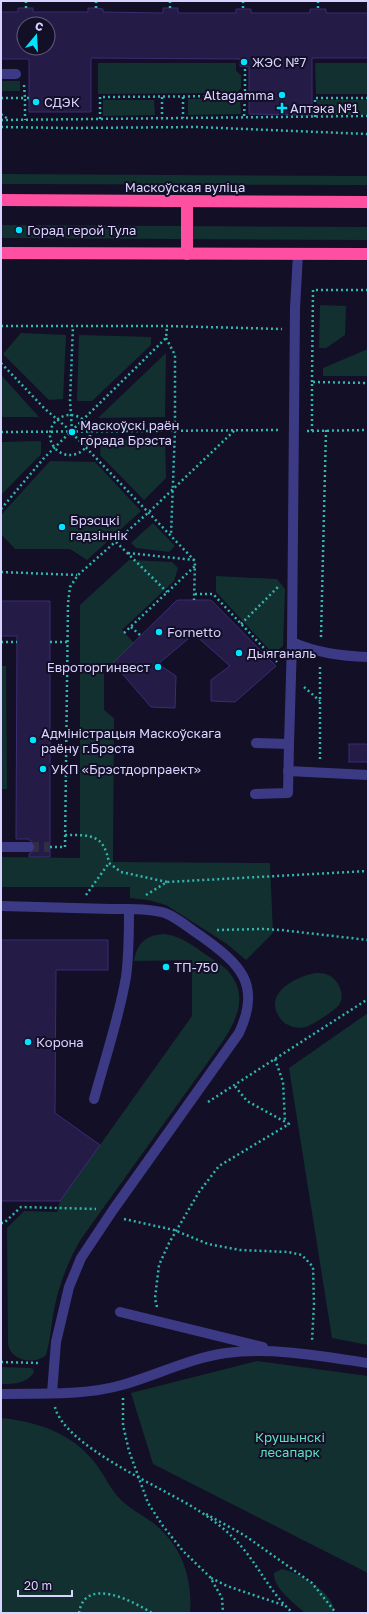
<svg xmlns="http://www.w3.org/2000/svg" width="369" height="1614" font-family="'Golos Text',sans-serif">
<rect width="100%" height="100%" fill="#130f26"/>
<g fill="#12302f">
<path d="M98,63H236V71L241,75V88L237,93L98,94Z"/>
<path d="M315,63H368V94H316Z"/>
<rect x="1" y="81" width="19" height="10"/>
<path d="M188,99H240L241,114L188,115Z"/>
<path d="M103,100H154L155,115L103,116Z"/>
<rect x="317" y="100" width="51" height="15"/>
<path d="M1,174L368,176V185L1,184Z"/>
<path d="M1,225L368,227V240L1,238Z"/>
<path d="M320,305L346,306L345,335L326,348H319Z"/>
<path d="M21,333L66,335L63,399L49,400L3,354Z"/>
<path d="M79,335L151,337V345L92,401H77Z"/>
<path d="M368,349V376H323V368Z"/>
<path d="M166,353L165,417L98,418Z"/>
<path d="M1,375L39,417H1Z"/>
<path d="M101,440H165L166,478L144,500L100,455Z"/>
<path d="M41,441V454L1,495V442Z"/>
<path d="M50,461L95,462L141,511L87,560L70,549H15L1,534V515Z"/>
<path d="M153,523L175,546L169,552L136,548L131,543Z"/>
<path d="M129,560L172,562L178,568L174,581L122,630L134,643L113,663H104V710L114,718L113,862L270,863L273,933L246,960L227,944L166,905L148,900L130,898V887H1V857L80,858V605Z"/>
<path d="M216,576L277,579L285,589L283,646L273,654L216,592Z"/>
<path d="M1,666H6L7,789H1Z"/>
<path d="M164,934C181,936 192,945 205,954C212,959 219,963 225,968C249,992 239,1016 223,1041L81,1239C67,1263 58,1287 53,1315C51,1328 50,1342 46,1355C34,1366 10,1360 8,1344L7,1228L24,1211L57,1212L60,1201L192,1016V960L134,961C137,943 146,935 164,934Z"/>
<path d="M316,973C320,973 324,973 328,975C338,979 346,994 339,1005C334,1011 314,1024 306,1027C302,1028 298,1028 294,1027C286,1025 282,1022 278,1015C265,992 297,976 316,973Z"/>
<path d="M368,1013V1345L332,1338L289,1068Z"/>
<path d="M257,1361L368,1376V1573L153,1464L131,1393Z"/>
<path d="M1,1367L30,1368L33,1369L34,1372C27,1384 13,1384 1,1384Z"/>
<path d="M1,1418C39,1422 72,1433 96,1464C105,1476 111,1491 122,1501C131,1509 142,1515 152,1522C181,1544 193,1577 190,1613H1Z"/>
<path d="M282,1569C299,1573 330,1590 334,1609L332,1613H305C295,1604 273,1588 274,1573Z"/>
</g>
<g fill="#241b47" stroke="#3b2d73" fill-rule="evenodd">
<path d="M18,8H33V12H88V8H96L103,9V12L163,13V8H178V13H236V9H251V13H310V9H326V13H368V58H312V115L249,114V67L240,66V59L91,58V112H29V59H1V12H18ZM24,24H48V48H24Z"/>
<path d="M177,600H211L276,666L235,702L211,701V680L230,666L194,634L158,664L176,676L175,708L151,707L113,663Z"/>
<path d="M1,601H50V857H29V854L35,850L34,843L29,840V839H16L17,636H1Z"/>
<rect x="349" y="744" width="19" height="18"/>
<path d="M1,940H108V970H56L55,1113L100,1145L60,1201H1Z"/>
</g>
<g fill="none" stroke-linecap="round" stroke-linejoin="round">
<path stroke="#312d47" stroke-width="10" stroke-dasharray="10 5" stroke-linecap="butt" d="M29,847H50"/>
<g stroke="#2fb8b0" stroke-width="2.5" stroke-dasharray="2 3" stroke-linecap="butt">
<path d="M26,1V8"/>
<path d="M96,1V8"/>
<path d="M170,1V8"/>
<path d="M243,1V9"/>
<path d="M318,1V9"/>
<path d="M24,85L25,98H29"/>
<path d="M245,96V66"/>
<path d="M162,97V118"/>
<path d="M183,97V118"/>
<path d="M1,98H25V120"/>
<path d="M1,114L8,119"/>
<path d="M315,117V98H368"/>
<path d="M100,119V97L245,96L244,117"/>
<path d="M1,120L368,116"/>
<path d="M1,127L69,128L196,127L368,134"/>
<path d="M1,326H167L282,329"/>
<path d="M166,338L175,355V430L171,535"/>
<path d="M1,363L45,409L72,432L70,400L73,326"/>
<path d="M312,382L313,290H368"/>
<circle cx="70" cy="435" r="20"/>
<path d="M307,431L368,430"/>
<path d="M312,431V382L368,383"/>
<path d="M1,432L280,430"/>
<path d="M72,433L195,561L194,600"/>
<path d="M1,509L44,458L166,338L167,326"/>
<path d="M116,542L167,592"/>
<path d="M128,553L194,560"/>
<path d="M1,572L77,575"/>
<path d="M195,594H213L277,662"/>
<path d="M241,624L279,586"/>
<path d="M131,627L141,636"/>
<path d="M124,633L195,566"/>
<path d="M321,637L326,430"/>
<path d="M1,642H17"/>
<path d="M50,642H67"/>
<path d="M304,687L320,701"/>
<path d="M320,759V664"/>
<path d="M65,835C91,835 104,834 109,863L121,872L167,882"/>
<path d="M50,847H65L68,603L70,587L78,575L149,512L235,430"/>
<path d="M86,895L109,863"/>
<path d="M146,895L167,882L368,871"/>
<path d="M217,930L262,929L281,930L368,940"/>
<path d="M275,1059L283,1082L285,1121"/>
<path d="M208,1102L368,999"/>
<path d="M124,1219L174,1230L208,1244L240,1250L288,1252L302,1255L313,1267L314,1304L312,1341"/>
<path d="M1,1223H4L21,1207L96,1209"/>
<path d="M157,1307L155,1298L159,1265L169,1243L199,1192L219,1166L289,1124L247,1101L234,1085"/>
<path d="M1,1362L40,1363"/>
<path d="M123,1398V1425L129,1451L148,1503L163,1526L183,1551L210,1577L222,1598L223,1613"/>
<path d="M55,1407C64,1446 163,1488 196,1509C212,1519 228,1531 241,1546C260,1568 271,1594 293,1613"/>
<path d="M206,1514L244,1535L312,1583L336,1613"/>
<path d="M211,1578L227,1586L283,1605"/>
<path d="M79,1613C85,1575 134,1602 152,1613"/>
</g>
<g stroke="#3d3a85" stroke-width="10">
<path d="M1,74H16"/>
<path d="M298,254L295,308L292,642C318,653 340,656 368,657"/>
<path d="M256,743L289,744L292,642"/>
<path d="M288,771L368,775"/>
<path d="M255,794L288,793L289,744"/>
<path d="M1,847H29"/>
<path d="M1,906C38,907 74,908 111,909C127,909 150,908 165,913C178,918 190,929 201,936C240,964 262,984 239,1033L113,1210L81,1258L69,1287L56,1342L52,1393"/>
<path d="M94,1099C105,1059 119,1018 126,977C129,955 129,932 129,909"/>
<path d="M120,1312L263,1347"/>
<path d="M1,1394C41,1393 83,1396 122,1385C157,1375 190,1358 226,1353C273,1347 321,1356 368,1363"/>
</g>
<g stroke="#ff4fa3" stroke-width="12">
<path d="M1,200L368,202"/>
<path d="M187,202V254"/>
<path d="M1,253L368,254"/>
</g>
</g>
<g fill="#00e5ff" stroke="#130f26" stroke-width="1.5">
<circle cx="244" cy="62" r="4"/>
<circle cx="282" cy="95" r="4"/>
<circle cx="36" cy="102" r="4"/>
<path d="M280 102h4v4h4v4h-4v4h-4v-4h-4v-4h4z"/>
<circle cx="19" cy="230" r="4"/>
<circle cx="72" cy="432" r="4"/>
<circle cx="62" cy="527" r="4"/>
<circle cx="159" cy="632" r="4"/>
<circle cx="239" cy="653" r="4"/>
<circle cx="158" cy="667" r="4"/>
<circle cx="33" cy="740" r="4"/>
<circle cx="43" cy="769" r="4"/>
<circle cx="166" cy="967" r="4"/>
<circle cx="28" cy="1042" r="4"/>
</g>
<g text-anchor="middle" stroke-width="4" stroke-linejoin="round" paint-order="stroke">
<g font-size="13" fill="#d9d4ff" stroke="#130f26" text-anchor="start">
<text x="252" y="67">ЖЭС №7</text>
<text x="274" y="100" text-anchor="end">Altagamma</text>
<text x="44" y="107">СДЭК</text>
<text x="290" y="113">Аптэка №1</text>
<text x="27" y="235">Горад герой Тула</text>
<text x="80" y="430">Маскоўскі раён<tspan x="80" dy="15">горада Брэста</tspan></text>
<text x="70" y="525">Брэсцкі<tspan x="70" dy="15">гадзіннік</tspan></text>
<text x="167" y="637">Fornetto</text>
<text x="247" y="658">Дыяганаль</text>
<text x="150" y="672" text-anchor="end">Евроторгинвест</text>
<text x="41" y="738">Адміністрацыя Маскоўскага<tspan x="41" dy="15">раёну г.Брэста</tspan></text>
<text x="51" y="774">УКП «Брэстдорпраект»</text>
<text x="174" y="972">ТП-750</text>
<text x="36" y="1047">Корона</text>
</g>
<g font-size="13" fill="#d9d4ff" stroke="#130f26">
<text x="185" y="192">Маскоўская вуліца</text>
</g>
<g font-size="13" fill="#5fe0c0" stroke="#130f26">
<text x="290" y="1442">Крушынскі<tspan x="290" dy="15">лесапарк</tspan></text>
</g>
</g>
<rect width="369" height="1614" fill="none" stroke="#d9d4ff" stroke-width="4"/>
<g transform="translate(36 36) rotate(18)"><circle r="19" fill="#130f26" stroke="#625e7d"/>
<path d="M0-3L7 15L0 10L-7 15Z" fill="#00e5ff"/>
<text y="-6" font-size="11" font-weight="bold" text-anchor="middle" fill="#d9d4ff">С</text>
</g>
<path d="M18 1590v6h54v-6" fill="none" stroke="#d9d4ff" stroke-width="2"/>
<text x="24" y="1590" font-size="12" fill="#d9d4ff" stroke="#130f26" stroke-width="3" paint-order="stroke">20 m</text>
</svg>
